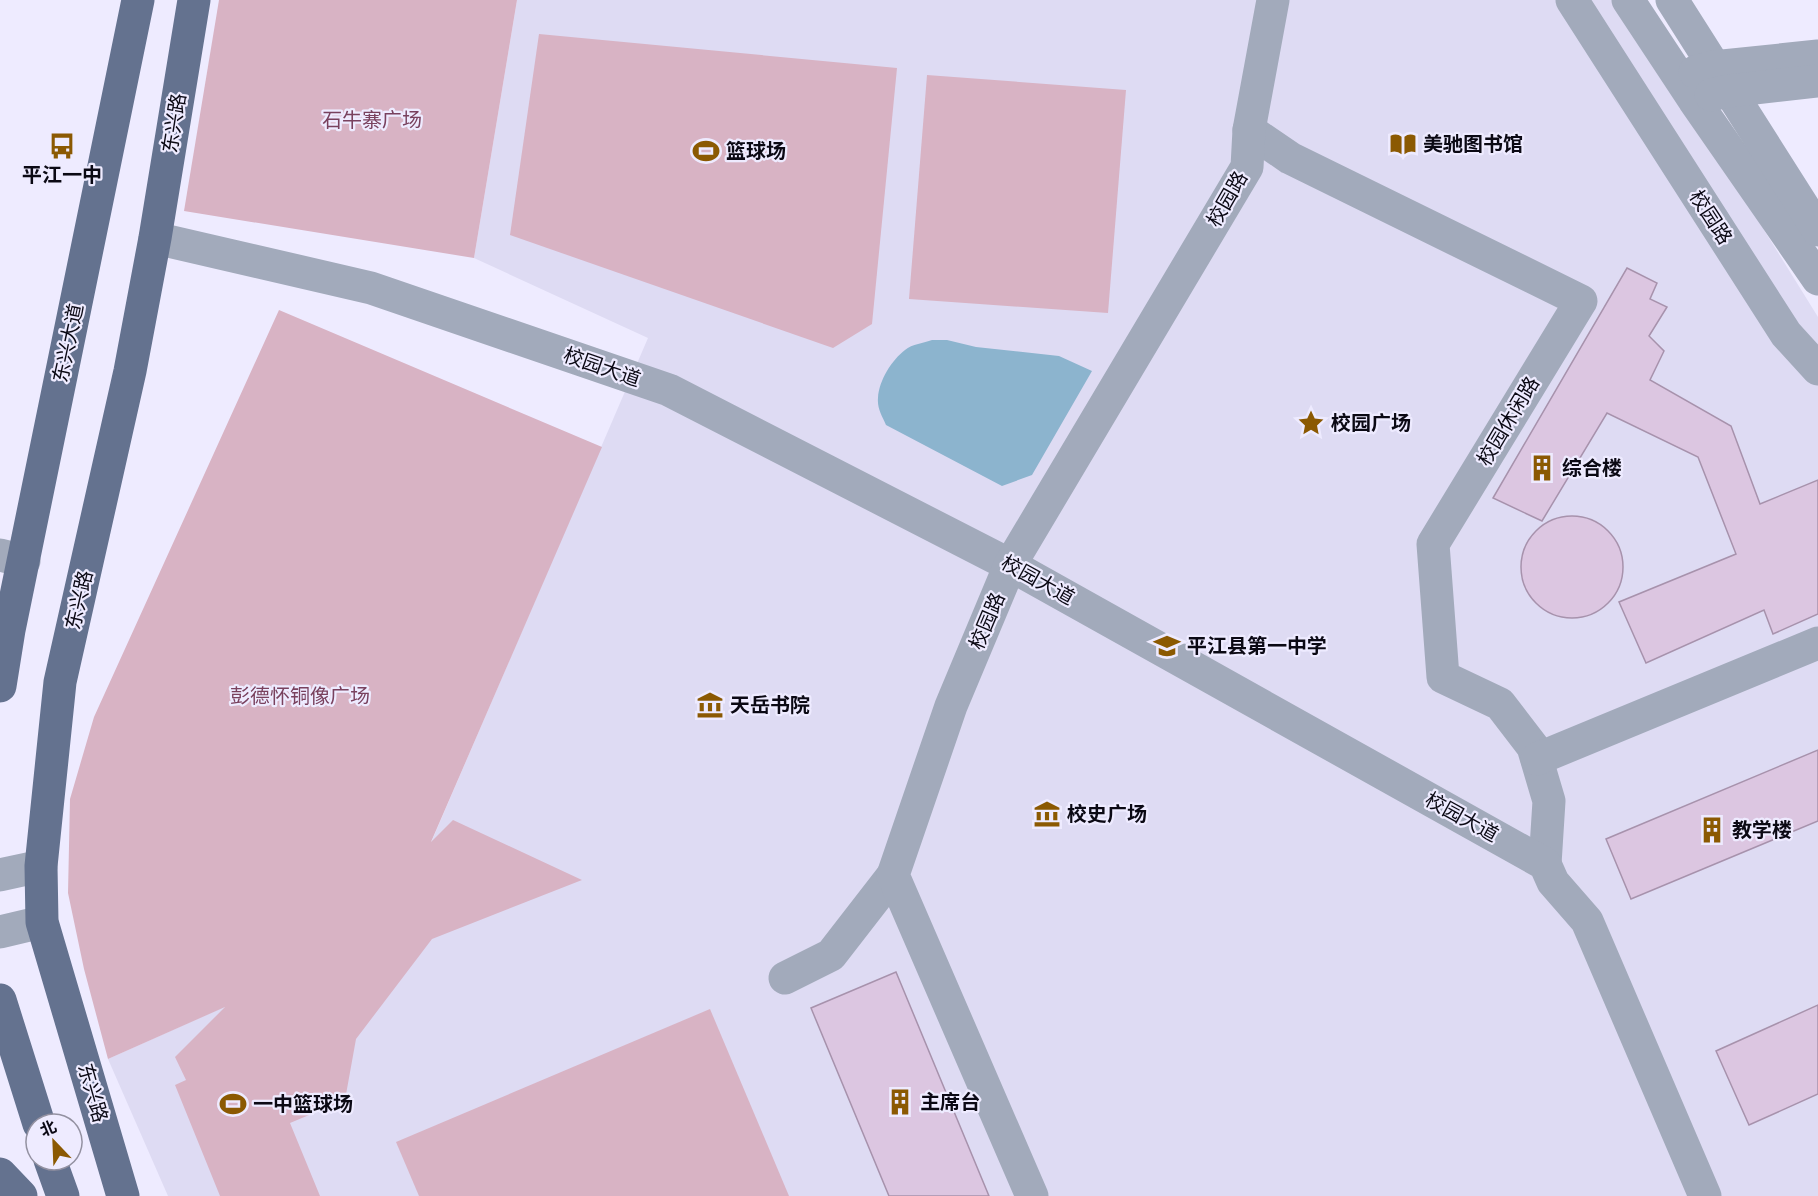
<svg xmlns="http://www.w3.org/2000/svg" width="1818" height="1196" font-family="'Sofia Sans Condensed','Noto Sans SC',sans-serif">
<rect width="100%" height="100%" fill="#eeebff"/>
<path fill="#dedbf3" d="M517,0H1614L1707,138L1818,317V1196H168L108,1059L226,1006L430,845L648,338L474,258Z"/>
<g fill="#d8b3c4">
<path d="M219,0H517L474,258L184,211Z"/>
<path d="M539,34L897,68L872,324L833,348L510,235Z"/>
<path d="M927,75L1126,90L1108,313L909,299Z"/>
<path d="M279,310L602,447L431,842L453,820L582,880L432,939L356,1039L345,1100L290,1123L320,1196H220L175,1085L186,1080L175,1057L225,1007L108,1059L84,969L68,893L70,799L94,717Z"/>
<path d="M710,1009L789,1196H419L396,1142Z"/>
</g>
<path fill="#8cb4ce" d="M932,340H947L976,347L1059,356L1092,371L1032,475L1002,486L886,425C882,416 877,408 878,398C879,380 892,360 905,350C912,344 924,343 932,340Z"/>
<g fill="#dcc6e1" stroke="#a792ac" stroke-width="1.5">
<path d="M1627,268L1657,283L1650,299L1667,307L1649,336L1664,351L1650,380L1731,426L1760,504L1818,480V614L1773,634L1764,610L1646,663L1619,602L1736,554L1698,457L1607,413L1542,521L1493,498Z"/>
<circle cx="1572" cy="567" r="51"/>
<path d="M1818,750V821L1631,899L1606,839Z"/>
<path d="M896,972L989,1196H889L811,1008Z"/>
<path d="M1818,1005V1094L1749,1125L1716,1051Z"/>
</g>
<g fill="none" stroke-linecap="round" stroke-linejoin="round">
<g stroke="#a2aabb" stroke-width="33">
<path d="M1572,0L1786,334L1818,369"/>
<path d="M1628,0L1694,100L1818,279"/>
<path d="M1672,0L1818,230"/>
<path d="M1695,72L1713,67L1818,56"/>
<path d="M1711,95L1728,91L1818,81"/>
<path d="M1249,130L1290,158L1581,301L1433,544L1443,677L1500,704L1533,747L1549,801L1545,864"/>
<path d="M155,238L371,288L669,390L1010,565L1545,864L1553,882L1587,921L1705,1196"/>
<path d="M0,555L24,561"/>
<path d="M1537,759L1818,643"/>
<path d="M0,875L41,866"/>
<path d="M0,932L42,922"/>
<path d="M785,978L831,955L893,875"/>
<path d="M1032,1196L893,875L951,706L1010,565L1247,167L1249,130L1273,0"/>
</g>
<g stroke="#64728f" stroke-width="33">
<path d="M0,686L9,630L138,0"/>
<path d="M0,1000L39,1124"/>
<path d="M50,1160L63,1196"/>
<path d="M0,1174L21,1196"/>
<path d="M123,1196L42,922L41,866L60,682L130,371L155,238L194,0"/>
</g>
</g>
<defs>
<g id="library-bare" transform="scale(2.07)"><path d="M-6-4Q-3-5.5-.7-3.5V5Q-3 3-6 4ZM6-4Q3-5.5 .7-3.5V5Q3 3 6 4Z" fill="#8b5902" stroke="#eeebff" stroke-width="2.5" paint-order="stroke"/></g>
<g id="bus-bare" transform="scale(2.07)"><path d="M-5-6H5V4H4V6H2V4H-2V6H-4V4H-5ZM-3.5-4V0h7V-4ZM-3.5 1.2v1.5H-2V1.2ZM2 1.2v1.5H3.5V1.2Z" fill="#8b5902" stroke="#eeebff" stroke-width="2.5" paint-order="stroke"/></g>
<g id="stadium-bare" transform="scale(2.07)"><path d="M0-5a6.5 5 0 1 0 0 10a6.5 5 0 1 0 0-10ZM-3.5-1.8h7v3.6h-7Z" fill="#8b5902" stroke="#eeebff" stroke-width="2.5" paint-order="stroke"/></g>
<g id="sight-bare" transform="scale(2.07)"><path d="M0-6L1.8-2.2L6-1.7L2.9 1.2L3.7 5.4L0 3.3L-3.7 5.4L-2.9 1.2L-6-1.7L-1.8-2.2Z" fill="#8b5902" stroke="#eeebff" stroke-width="2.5" paint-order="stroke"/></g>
<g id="building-bare" transform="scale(2.07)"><path d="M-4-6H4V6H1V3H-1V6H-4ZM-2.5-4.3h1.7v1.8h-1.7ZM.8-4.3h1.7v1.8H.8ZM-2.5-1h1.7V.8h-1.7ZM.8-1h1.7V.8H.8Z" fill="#8b5902" stroke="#eeebff" stroke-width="2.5" paint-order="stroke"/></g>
<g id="school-bare" transform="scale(2.07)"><path d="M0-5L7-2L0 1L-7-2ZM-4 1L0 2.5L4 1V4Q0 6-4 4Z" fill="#8b5902" stroke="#eeebff" stroke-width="2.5" paint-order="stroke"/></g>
<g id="museum-bare" transform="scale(2.07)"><path d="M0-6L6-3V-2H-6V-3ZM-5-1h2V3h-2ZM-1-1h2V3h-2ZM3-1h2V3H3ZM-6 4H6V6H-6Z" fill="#8b5902" stroke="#eeebff" stroke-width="2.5" paint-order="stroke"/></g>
</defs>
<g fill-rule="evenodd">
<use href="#library-bare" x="1403" y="144"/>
<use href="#bus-bare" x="62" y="146"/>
<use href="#stadium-bare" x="706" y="151"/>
<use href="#sight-bare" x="1311" y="423"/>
<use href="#building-bare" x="1542" y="468"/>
<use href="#school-bare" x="1167" y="646"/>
<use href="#museum-bare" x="710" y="705"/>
<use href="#museum-bare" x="1047" y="814"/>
<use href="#building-bare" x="1712" y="830"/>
<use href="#building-bare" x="900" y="1102"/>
<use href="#stadium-bare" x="233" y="1104"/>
</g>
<g text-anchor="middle" stroke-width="4.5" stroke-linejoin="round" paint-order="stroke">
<g font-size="20" fill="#79415e" stroke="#eeebff">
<text x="372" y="127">石牛寨广场</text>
<text x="300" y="703">彭德怀铜像广场</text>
</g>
<g font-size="20" fill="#0b0914" stroke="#eeebff">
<text transform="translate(174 123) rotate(-81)" y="7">东兴路</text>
<text transform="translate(1227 199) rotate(-60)" y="7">校园路</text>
<text transform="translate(1711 217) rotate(57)" y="7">校园路</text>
<text transform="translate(68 343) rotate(-78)" y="7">东兴大道</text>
<text transform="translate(602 367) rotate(19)" y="7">校园大道</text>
<text transform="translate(1508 421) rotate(-59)" y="7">校园休闲路</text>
<text transform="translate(1038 580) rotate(29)" y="7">校园大道</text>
<text transform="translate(79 600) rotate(-77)" y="7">东兴路</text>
<text transform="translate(987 621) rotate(-67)" y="7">校园路</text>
<text transform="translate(1462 817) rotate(29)" y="7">校园大道</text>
<text transform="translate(93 1093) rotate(74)" y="7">东兴路</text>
</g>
<g font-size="20" font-weight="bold" fill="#0b0914" stroke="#eeebff" text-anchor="start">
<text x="1423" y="151">美驰图书馆</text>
<text x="726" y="158">篮球场</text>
<text x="62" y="182" text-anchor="middle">平江一中</text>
<text x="1331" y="430">校园广场</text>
<text x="1562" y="475">综合楼</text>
<text x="1187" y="653">平江县第一中学</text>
<text x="730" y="712">天岳书院</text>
<text x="1067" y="821">校史广场</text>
<text x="1732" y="837">教学楼</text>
<text x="920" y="1109">主席台</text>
<text x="253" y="1111">一中篮球场</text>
</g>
</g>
<g transform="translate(54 1142) rotate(337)"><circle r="28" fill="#eeebff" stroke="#9391a1" stroke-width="1.5"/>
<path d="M0-4.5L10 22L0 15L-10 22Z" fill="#8b5902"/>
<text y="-9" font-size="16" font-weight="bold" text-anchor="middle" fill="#0b0914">北</text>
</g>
</svg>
